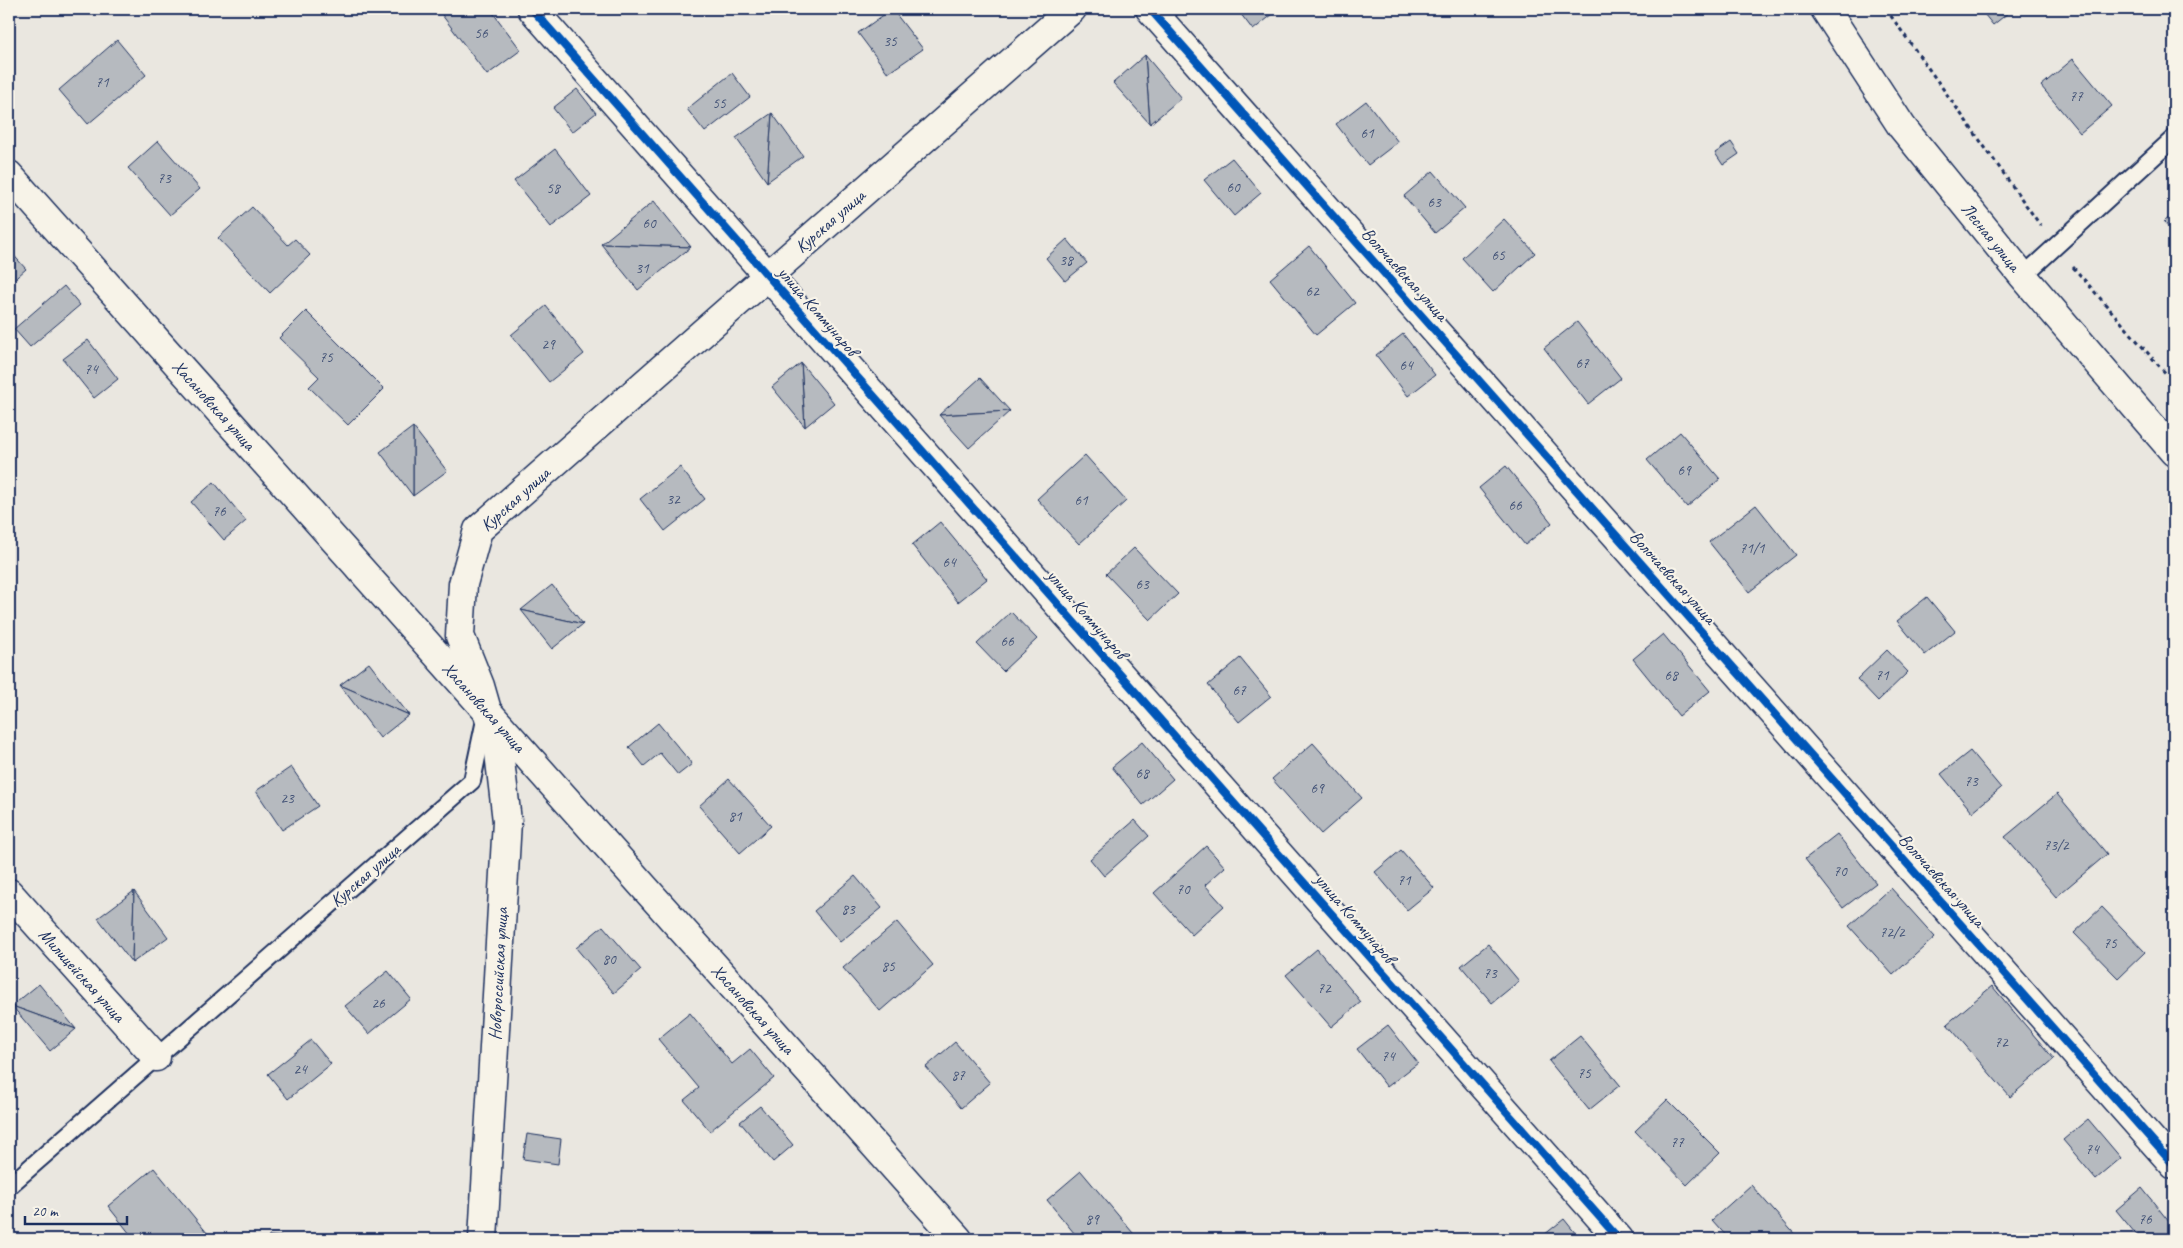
<svg xmlns="http://www.w3.org/2000/svg" width="2183" height="1248" font-family="Caveat,sans-serif">
<rect width="100%" height="100%" fill="#eae7e0"/>
<filter id="ink" filterUnits="userSpaceOnUse"><feTurbulence type="fractalNoise" baseFrequency=".02" numOctaves="2"/><feDisplacementMap in="SourceGraphic" scale="10" xChannelSelector="R" yChannelSelector="G"/><feConvolveMatrix kernelMatrix="1 2 1 2 8 2 1 2 1" color-interpolation-filters="sRGB"/></filter>
<g filter="url(#ink)">
<g fill="#b6babf" stroke="#1b2f5e">
<path d="M450,9H490L521,50L487,75L442,15Z"/>
<path d="M892,9L923,49L888,73L858,33Z"/>
<path d="M1237,9H1275L1278,10L1253,30Z"/>
<path d="M1980,9H2013L1993,25Z"/>
<path d="M117,40L146,75L88,124L59,90Z"/>
<path d="M1145,55L1181,98L1150,124Z"/>
<path d="M1145,55L1150,124L1113,83Z"/>
<path d="M2073,59L2112,106L2080,133L2041,86Z"/>
<path d="M732,73L750,97L705,132L687,109Z"/>
<path d="M577,89L596,113L572,132L553,108Z"/>
<path d="M1366,101L1398,142L1368,165L1336,124Z"/>
<path d="M772,113L803,156L767,182Z"/>
<path d="M772,113L767,182L736,138Z"/>
<path d="M158,141L200,189L170,215L128,168Z"/>
<path d="M1731,142L1739,154L1723,165L1715,153Z"/>
<path d="M555,149L591,196L551,227L514,181Z"/>
<path d="M1232,158L1261,193L1234,216L1204,180Z"/>
<path d="M1433,171L1465,208L1435,233L1404,196Z"/>
<path d="M654,201L691,247L601,244Z"/>
<path d="M252,207L288,245L295,239L310,255L270,293L218,238Z"/>
<path d="M2174,213V233L2164,222Z"/>
<path d="M1504,219L1535,253L1493,292L1462,258Z"/>
<path d="M1067,239L1087,263L1065,281L1046,258Z"/>
<path d="M601,244L691,247L638,290Z"/>
<path d="M1309,246L1355,303L1316,335L1270,279Z"/>
<path d="M9,250L26,269L9,284Z"/>
<path d="M64,286L80,305L30,347L14,329Z"/>
<path d="M546,306L584,354L549,382L511,335Z"/>
<path d="M306,311L384,389L348,425L309,387L319,377L279,338Z"/>
<path d="M1577,322L1621,378L1588,404L1544,348Z"/>
<path d="M1403,334L1435,375L1408,396L1376,355Z"/>
<path d="M88,340L118,379L94,398L63,359Z"/>
<path d="M801,363L834,403L805,427Z"/>
<path d="M801,363L805,427L772,387Z"/>
<path d="M980,378L1010,411L939,415Z"/>
<path d="M1010,411L969,448L939,415Z"/>
<path d="M413,427L447,471L413,496Z"/>
<path d="M413,427V496L380,452Z"/>
<path d="M1680,432L1720,479L1687,507L1647,460Z"/>
<path d="M1085,455L1126,501L1079,544L1037,499Z"/>
<path d="M1506,466L1552,523L1525,545L1479,488Z"/>
<path d="M680,467L705,499L665,531L640,499Z"/>
<path d="M214,482L246,521L224,540L191,502Z"/>
<path d="M1756,505L1796,555L1749,592L1709,542Z"/>
<path d="M940,522L987,579L958,602L912,545Z"/>
<path d="M1134,548L1178,594L1150,620L1106,574Z"/>
<path d="M552,585L583,624L521,610Z"/>
<path d="M1927,597L1955,631L1925,655L1897,621Z"/>
<path d="M521,610L583,624L552,649Z"/>
<path d="M1011,612L1037,639L1003,671L977,644Z"/>
<path d="M1663,634L1710,691L1679,716L1633,659Z"/>
<path d="M1887,650L1908,672L1878,701L1857,679Z"/>
<path d="M1240,658L1271,696L1239,722L1208,685Z"/>
<path d="M369,663L409,715L340,685Z"/>
<path d="M340,685L409,715L380,738Z"/>
<path d="M658,723L692,764L678,775L660,753L644,766L629,747Z"/>
<path d="M1142,742L1173,779L1143,805L1112,767Z"/>
<path d="M1313,743L1362,798L1321,834L1272,779Z"/>
<path d="M1970,751L2001,788L1972,812L1941,774Z"/>
<path d="M291,767L318,806L282,830L256,791Z"/>
<path d="M729,779L771,826L740,853L699,806Z"/>
<path d="M2057,794L2107,854L2056,897L2005,837Z"/>
<path d="M1135,820L1149,836L1104,876L1090,859Z"/>
<path d="M1837,834L1876,883L1843,908L1805,859Z"/>
<path d="M1206,846L1225,867L1205,885L1224,906L1192,935L1154,893Z"/>
<path d="M1401,850L1434,888L1407,910L1375,872Z"/>
<path d="M855,876L882,908L840,942L814,911Z"/>
<path d="M1891,888L1935,937L1893,975L1849,926Z"/>
<path d="M134,891L132,963L98,918Z"/>
<path d="M134,891L168,937L132,963Z"/>
<path d="M2102,907L2145,952L2118,978L2074,933Z"/>
<path d="M897,922L933,965L880,1011L843,968Z"/>
<path d="M603,926L641,970L614,993L576,948Z"/>
<path d="M1488,944L1519,981L1492,1003L1461,966Z"/>
<path d="M1317,949L1361,1002L1331,1027L1286,975Z"/>
<path d="M388,971L411,999L369,1034L345,1006Z"/>
<path d="M39,984L76,1029L12,1006Z"/>
<path d="M1992,986L2054,1059L2010,1097L1947,1024Z"/>
<path d="M12,1006L76,1029L50,1051Z"/>
<path d="M690,1013L732,1064L750,1049L774,1078L710,1131L684,1100L699,1088L658,1039Z"/>
<path d="M1388,1025L1418,1063L1387,1087L1357,1049Z"/>
<path d="M1580,1036L1620,1085L1589,1110L1549,1061Z"/>
<path d="M311,1040L331,1064L288,1099L268,1074Z"/>
<path d="M955,1042L990,1083L961,1108L926,1067Z"/>
<path d="M1667,1100L1720,1153L1687,1185L1635,1131Z"/>
<path d="M760,1106L793,1145L773,1162L740,1122Z"/>
<path d="M2088,1119L2121,1158L2096,1179L2063,1140Z"/>
<path d="M527,1134L561,1139L558,1164L523,1159Z"/>
<path d="M154,1168L212,1239H134L108,1206Z"/>
<path d="M1081,1171L1138,1239H1079L1047,1200Z"/>
<path d="M1751,1185L1798,1238L1796,1239H1729L1712,1220Z"/>
<path d="M2142,1188L2174,1228V1231L2164,1239H2140L2116,1210Z"/>
<path d="M1564,1219L1580,1239H1539Z"/>
<path d="M549,1233L592,1236V1239H549Z"/>
<path d="M269,1236L306,1238V1239H269Z"/>
</g>
<g fill="none" stroke-linecap="round" stroke-linejoin="round">
<g stroke="#1b2f5e" stroke-width="20">
<g id="lane">
<path d="M2023,276L2174,138"/>
<path d="M9,1186L472,781L485,720"/>
</g>
</g>
<g stroke="#1b2f5e" stroke-width="31">
<g id="street">
<path d="M532,9L1619,1239"/>
<path d="M1150,9L2174,1165"/>
<path d="M9,175L958,1239"/>
<path d="M9,893L156,1057"/>
<path d="M483,1239L507,821L499,752L480,686L460,636L463,584L478,530L1072,9"/>
</g>
</g>
<g stroke="#1b2f5e" stroke-width="31">
<path id="secondary" d="M1825,9L1902,127L2023,276L2174,452"/>
</g>
<g stroke="#1b2f5e" stroke-width="3" stroke-dasharray="4 4" stroke-linecap="butt">
<path d="M1886,9L2041,226"/>
<path d="M2073,267L2174,383"/>
</g>
<use href="#lane" stroke="#f7f3e8" stroke-width="16"/>
<use href="#street" stroke="#f7f3e8" stroke-width="28"/>
<use href="#secondary" stroke="#f7f3e8" stroke-width="28"/>
<g stroke="#f7f3e8" stroke-width="11">
<g id="cycleway">
<path d="M532,9L1619,1239"/>
<path d="M1150,9L2174,1165"/>
</g>
</g>
<use href="#cycleway" stroke="#0057b8" stroke-width="8"/>
</g>
</g>
<g text-anchor="middle" stroke-width="4.5" stroke-linejoin="round" paint-order="stroke">
<g font-size="15" fill="#425276">
<text x="481" y="38">56</text>
<text x="890" y="46">35</text>
<text x="102" y="87">71</text>
<text x="2076" y="101">77</text>
<text x="719" y="108">55</text>
<text x="1367" y="138">61</text>
<text x="164" y="183">73</text>
<text x="1233" y="192">60</text>
<text x="553" y="193">58</text>
<text x="1434" y="207">63</text>
<text x="649" y="228">60</text>
<text x="1498" y="260">65</text>
<text x="1066" y="265">38</text>
<text x="642" y="273">31</text>
<text x="1312" y="296">62</text>
<text x="548" y="349">29</text>
<text x="326" y="362">75</text>
<text x="1582" y="368">67</text>
<text x="1406" y="370">64</text>
<text x="91" y="374">74</text>
<text x="1684" y="475">69</text>
<text x="673" y="504">32</text>
<text x="1081" y="505">61</text>
<text x="1515" y="510">66</text>
<text x="219" y="516">76</text>
<text x="1752" y="553">71/1</text>
<text x="949" y="567">64</text>
<text x="1142" y="589">63</text>
<text x="1007" y="646">66</text>
<text x="1671" y="680">68</text>
<text x="1882" y="680">71</text>
<text x="1239" y="695">67</text>
<text x="1142" y="778">68</text>
<text x="1971" y="786">73</text>
<text x="1317" y="793">69</text>
<text x="287" y="803">23</text>
<text x="735" y="821">81</text>
<text x="2056" y="850">73/2</text>
<text x="1840" y="876">70</text>
<text x="1404" y="885">71</text>
<text x="1183" y="894">70</text>
<text x="848" y="914">83</text>
<text x="1892" y="937">72/2</text>
<text x="2110" y="948">75</text>
<text x="609" y="964">80</text>
<text x="888" y="971">85</text>
<text x="1490" y="978">73</text>
<text x="1324" y="993">72</text>
<text x="378" y="1008">26</text>
<text x="2001" y="1047">72</text>
<text x="1388" y="1061">74</text>
<text x="300" y="1074">24</text>
<text x="1584" y="1078">75</text>
<text x="958" y="1080">87</text>
<text x="1677" y="1147">77</text>
<text x="2092" y="1154">74</text>
<text x="1092" y="1224">89</text>
<text x="2145" y="1224">76</text>
</g>
<g font-size="18" fill="#1b2f5e" stroke="#f7f3e8">
<text transform="translate(830 221) rotate(-41)" y="6">Курская улица</text>
<text transform="translate(1991 237) rotate(51)" y="6">Лесная улица</text>
<text transform="translate(1405 274) rotate(48)" y="6">Волочаевская улица</text>
<text transform="translate(818 311) rotate(49)" y="6">улица Коммунаров</text>
<text transform="translate(214 405) rotate(48)" y="6">Хасановская улица</text>
<text transform="translate(515 499) rotate(-42)" y="6">Курская улица</text>
<text transform="translate(1673 577) rotate(48)" y="6">Волочаевская улица</text>
<text transform="translate(1087 614) rotate(49)" y="6">улица Коммунаров</text>
<text transform="translate(484 707) rotate(48)" y="6">Хасановская улица</text>
<text transform="translate(365 875) rotate(-41)" y="6">Курская улица</text>
<text transform="translate(1942 880) rotate(48)" y="6">Волочаевская улица</text>
<text transform="translate(1355 918) rotate(49)" y="6">улица Коммунаров</text>
<text transform="translate(498 974) rotate(-87)" y="6">Новороссийская улица</text>
<text transform="translate(82 975) rotate(48)" y="6">Милицейская улица</text>
<text transform="translate(753 1009) rotate(48)" y="6">Хасановская улица</text>
</g>
</g>
<rect width="2183" height="1248" fill="none" stroke="#f7f3e8" stroke-width="30"/>
<rect x="15" y="15" width="2153" height="1218" fill="none" stroke="#1b2f5e" stroke-width="2" filter="url(#ink)"/>
<path d="M25 1216v8h102v-8" fill="none" stroke="#1b2f5e" stroke-width="2.5"/>
<text x="32" y="1216" font-size="15" fill="#1b2f5e" stroke="#f7f3e8" stroke-width="4" paint-order="stroke">20 m</text>
</svg>
